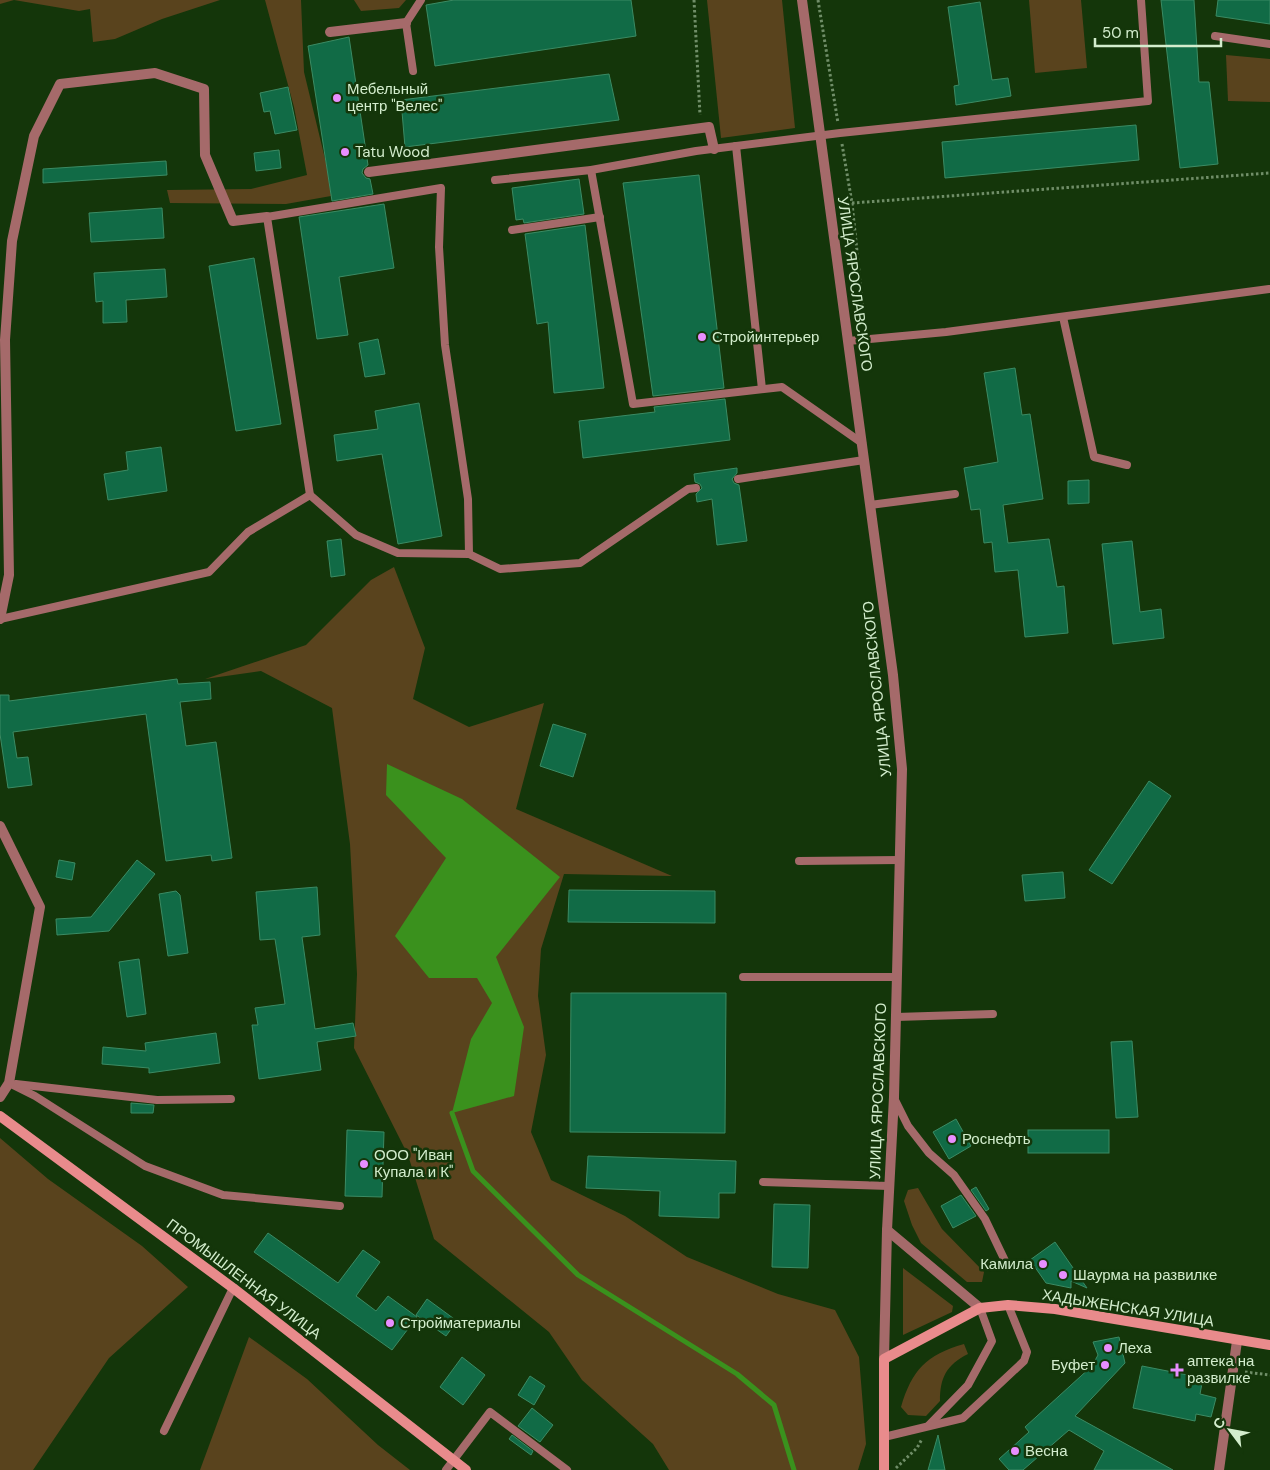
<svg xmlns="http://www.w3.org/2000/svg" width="1270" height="1470" font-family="'DM Sans',sans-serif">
<rect width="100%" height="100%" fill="#14360a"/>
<g fill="#59431d">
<path d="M0,0H220L162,19L115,39L93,42L90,9L79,11L14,0L0,4Z"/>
<path d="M265,0H301L304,72L327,167L331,196L286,204L170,203L167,190L251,189L307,175L294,107Z"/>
<path d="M354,0H406L399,8L361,11Z"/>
<path d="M707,0H782L795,128L721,138Z"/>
<path d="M1029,0H1081L1087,68L1035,73Z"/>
<path d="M1226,55L1270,59V102L1228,101Z"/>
<path d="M394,567L425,648L413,699L469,727L544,703L516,809L672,876L564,874L541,949L538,996L546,1055L531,1132L551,1180L625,1216L687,1257L778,1294L835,1310L859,1357L866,1444L858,1470H669L653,1444L582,1380L549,1332L434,1239L408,1155L354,1048L357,974L350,844L332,708L261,671L205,679L306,645L371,580Z"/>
<path d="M0,1138L48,1179L142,1246L188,1287L109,1358L33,1470H0Z"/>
<path d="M918,1188L942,1229L984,1272L982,1282H967L921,1243L912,1225L904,1201L908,1190Z"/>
<path d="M903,1268L953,1306L952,1312L903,1335Z"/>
<path d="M249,1337L307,1379L378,1445L410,1470H200Z"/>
<path d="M964,1344L968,1354C946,1365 940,1378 940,1401L926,1416L908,1415L901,1407C912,1370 926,1355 964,1344Z"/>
</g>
<path fill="#3a911d" d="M387,764L462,799L560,877L496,957L524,1027L514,1096L452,1113L471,1039L492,1003L477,978H429L395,936L446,858L386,795Z"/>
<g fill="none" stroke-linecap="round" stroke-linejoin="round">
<path stroke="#3a911d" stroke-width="5" d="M452,1113L473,1171L578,1275L737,1374L774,1405L794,1470"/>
</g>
<g fill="#116b46" stroke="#3b8b64">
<path d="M454,0H631L636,36L435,66L426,5Z"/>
<path d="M1161,0H1194L1199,82H1209L1218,164L1180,168Z"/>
<path d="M1218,0H1270V24L1216,16Z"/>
<path d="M980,2L992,80L1008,78L1011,96L956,105L954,86L959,85L948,7Z"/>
<path d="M349,37L368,165L363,169L362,173L366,178L370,179L373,194L332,201L308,46Z"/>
<path d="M609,74L619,120L405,147L401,100Z"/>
<path d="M288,87L297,130L275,134L270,111L264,112L260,93Z"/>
<path d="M1136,125L1139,160L945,178L942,142Z"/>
<path d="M279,150L281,168L256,171L254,153Z"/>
<path d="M166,161L167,175L43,183V169Z"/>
<path d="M699,175L724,388L653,396L623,183Z"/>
<path d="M579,179L584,214L524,223L523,219L516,220L512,188Z"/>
<path d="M384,204L394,268L339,277L348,335L317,339L299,217Z"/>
<path d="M162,208L164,238L91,242L89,213Z"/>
<path d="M585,225L604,388L554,393L548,322L537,324L525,234Z"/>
<path d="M254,258L281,424L236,431L209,266Z"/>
<path d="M165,269L167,297L126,300L127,322L103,323V301L96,302L94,273Z"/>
<path d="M378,339L385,374L365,377L359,343Z"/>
<path d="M1015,368L1022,415L1030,414L1043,499L1003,505L1008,543L1049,539L1057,587L1064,586L1068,633L1025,637L1018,570L995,572L992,542L984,543L980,509L971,510L964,468L998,462L984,373Z"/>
<path d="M725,399L730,440L583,458L579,421L655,412L654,407Z"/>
<path d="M419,403L442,536L398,544L382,454L337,461L334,435L378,429L375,411Z"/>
<path d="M161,447L167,491L108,500L104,474L128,470L126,452Z"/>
<path d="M737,468V473L732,479L734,483L739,485L747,541L717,545L712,499L697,502L696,494L702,488L700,484L695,482L694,474Z"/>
<path d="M1089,480V503L1068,504V481Z"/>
<path d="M341,539L345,575L331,577L327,541Z"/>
<path d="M1132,541L1140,612L1161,609L1164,638L1113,644L1102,544Z"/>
<path d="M177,679L178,684L210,682L211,699L180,702L186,746L216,742L232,858L212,861L211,855L166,861L146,714L13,732L17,758L28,757L32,785L8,788L0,734V695H9V701Z"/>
<path d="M553,724L586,734L573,777L540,766Z"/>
<path d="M1149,781L1171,796L1112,884L1089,870Z"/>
<path d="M59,860L75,863L72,880L56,877Z"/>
<path d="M137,860L155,874L109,931L57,935L56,919L91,917Z"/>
<path d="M1063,872L1065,898L1025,901L1022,875Z"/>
<path d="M317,887L320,935L302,937L315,1029L353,1023L356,1036L317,1042L321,1070L259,1079L252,1025H258L255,1008L285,1004L275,939L260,940L256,892Z"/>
<path d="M569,890L715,891V923L568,922Z"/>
<path d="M176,891L180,895L188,953L168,956L159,894Z"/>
<path d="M139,959L146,1014L127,1017L119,962Z"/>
<path d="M571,993H726L725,1133L570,1132Z"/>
<path d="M216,1033L220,1063L149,1073V1068L102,1064L103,1047L146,1051L145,1043Z"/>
<path d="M1132,1041L1138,1117L1116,1118L1111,1042Z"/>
<path d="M131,1103L154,1105L153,1113H131Z"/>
<path d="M956,1119L971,1146L949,1159L933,1132Z"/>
<path d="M347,1130L384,1132L382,1197L345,1196Z"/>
<rect x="1028" y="1130" width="81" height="23"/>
<path d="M588,1156L736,1161L735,1193H719V1218L659,1216L660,1191L586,1188Z"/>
<path d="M976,1187L989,1209L986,1211L971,1190Z"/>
<path d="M961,1195L976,1216L953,1228L941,1206Z"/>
<path d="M774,1204L810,1205L808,1268L772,1267Z"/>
<path d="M268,1233L338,1283L363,1250L380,1262L356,1296L376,1311L388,1296L417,1317L392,1350L254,1252Z"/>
<path d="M1055,1242L1087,1288L1071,1281V1288L1046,1283L1030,1260Z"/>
<path d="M427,1299L457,1321L446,1336L416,1315Z"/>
<path d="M1119,1337L1125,1363L1075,1416L1173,1470H1094L1104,1451L1069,1430L1023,1470H1009L999,1459L1029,1432L1025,1427L1092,1366L1098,1355L1093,1342Z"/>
<path d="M462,1357L485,1375L463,1405L440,1387Z"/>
<path d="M1142,1366L1203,1378L1200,1394L1216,1398L1211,1417L1196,1414L1195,1421L1133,1408Z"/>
<path d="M530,1376L545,1386L534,1405L518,1395Z"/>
<path d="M532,1408L553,1425L540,1442L518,1426Z"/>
<path d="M512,1435L533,1451L531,1455L509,1439Z"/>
<path d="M938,1435L945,1470H928Z"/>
</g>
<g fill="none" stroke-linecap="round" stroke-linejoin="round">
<g stroke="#708e68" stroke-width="3" stroke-dasharray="2.5 2.5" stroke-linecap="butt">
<path d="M694,0L700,115"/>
<path d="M818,0L838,123"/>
<path d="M842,144L852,203L865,329"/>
<path d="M852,203L1270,173"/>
<path d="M1245,1372L1270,1375"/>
<path d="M896,1468L917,1448L922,1439"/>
</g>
<g stroke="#a56a6a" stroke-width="8">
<path d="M1215,36L1270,44"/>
<path d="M413,71L406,23L421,0"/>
<path d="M736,146L762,389"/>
<path d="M591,170L633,404L782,387L862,443"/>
<path d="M495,180L591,170L696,151L840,133L1148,101L1141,0"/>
<path d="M512,230L600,217"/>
<path d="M1063,317L1094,457L1127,465"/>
<path d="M848,341L946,332L1269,289"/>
<path d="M738,479L864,460"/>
<path d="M310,495L267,217L441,188L439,247L445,345L468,499L469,554"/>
<path d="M870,505L955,494"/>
<path d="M0,619L209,572L248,532L310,495L356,535L398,553L469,554L500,569L580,563L688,489L696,488"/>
<path d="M799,861L900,860"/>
<path d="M743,977H897"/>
<path d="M896,1017L993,1014"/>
<path d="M9,1083L35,1096L145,1166L223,1195L340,1206"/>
<path d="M16,1084L157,1100L231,1099"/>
<path d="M894,1098L908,1126L929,1153L954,1175L985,1219L1008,1267"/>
<path d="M763,1182L889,1186"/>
<path d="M929,1425L968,1385L992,1341L980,1308"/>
<path d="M164,1431L233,1288"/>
<path d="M884,1437L963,1418L1024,1361L1027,1352L1008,1305"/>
<path d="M446,1470L490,1412L567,1470"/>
</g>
<g stroke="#a56a6a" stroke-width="10">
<path d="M330,32L406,23"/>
<path d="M369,172L709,127L714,149"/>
<path d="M0,619L9,575L5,340L12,241L34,136L60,84L155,73L204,89L205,155L233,221L267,217"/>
<path d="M0,826L40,907L9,1083L0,1097"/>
<path d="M1219,1470L1237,1341"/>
</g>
<g stroke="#a56a6a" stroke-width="10">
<path d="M802,0L893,675L902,769L894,1097L887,1230L884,1359"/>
<path d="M887,1230L980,1308"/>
</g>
<g stroke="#e98b8c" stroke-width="10">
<path d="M0,1116L233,1288L466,1470"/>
<path d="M884,1470V1359L980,1308L1008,1305L1055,1309L1270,1345"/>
</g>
</g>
<g fill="#e88eff" stroke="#14360a" stroke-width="2">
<circle cx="337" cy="98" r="5"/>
<circle cx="345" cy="152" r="5"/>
<circle cx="702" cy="337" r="5"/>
<circle cx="952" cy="1139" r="5"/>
<circle cx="364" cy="1164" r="5"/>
<circle cx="1043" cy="1264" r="5"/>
<circle cx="1063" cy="1275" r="5"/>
<circle cx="390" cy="1323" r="5"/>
<circle cx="1108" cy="1348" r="5"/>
<circle cx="1105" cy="1365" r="5"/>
<path d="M1174.5 1362.5h5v5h5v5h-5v5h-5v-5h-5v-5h5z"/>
<circle cx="1015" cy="1451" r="5"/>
</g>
<g text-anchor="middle" stroke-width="5" stroke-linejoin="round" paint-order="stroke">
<g font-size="15" fill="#d3edcd" stroke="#14360a" text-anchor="start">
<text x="347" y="94">Мебельный<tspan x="347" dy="17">центр "Велес"</tspan></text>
<text x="355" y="157">Tatu Wood</text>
<text x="712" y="342">Стройинтерьер</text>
<text x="962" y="1144">Роснефть</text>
<text x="374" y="1160">ООО "Иван<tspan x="374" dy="17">Купала и К"</tspan></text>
<text x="1033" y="1269" text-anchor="end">Камила</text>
<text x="1073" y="1280">Шаурма на развилке</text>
<text x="400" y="1328">Стройматериалы</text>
<text x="1118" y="1353">Леха</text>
<text x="1187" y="1366">аптека на<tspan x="1187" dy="17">развилке</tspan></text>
<text x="1095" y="1370" text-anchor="end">Буфет</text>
<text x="1025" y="1456">Весна</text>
</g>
<g font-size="15" fill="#d3edcd" stroke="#14360a">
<text transform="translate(855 284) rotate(82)" y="5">УЛИЦА ЯРОСЛАВСКОГО</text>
<text transform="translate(877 689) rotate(-96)" y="5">УЛИЦА ЯРОСЛАВСКОГО</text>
<text transform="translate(878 1091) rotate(-88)" y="5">УЛИЦА ЯРОСЛАВСКОГО</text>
<text transform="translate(244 1279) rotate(37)" y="5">ПРОМЫШЛЕННАЯ УЛИЦА</text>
<text transform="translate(1128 1308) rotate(9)" y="5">ХАДЫЖЕНСКАЯ УЛИЦА</text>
</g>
</g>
<g transform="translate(1230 1430) rotate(302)" stroke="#14360a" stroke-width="4" paint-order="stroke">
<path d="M0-4L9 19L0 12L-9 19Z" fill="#d3edcd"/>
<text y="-8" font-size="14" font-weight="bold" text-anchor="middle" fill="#d3edcd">С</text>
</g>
<path d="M1095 38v8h126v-8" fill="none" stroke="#d3edcd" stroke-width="2.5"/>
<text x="1102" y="38" font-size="15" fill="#d3edcd" stroke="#14360a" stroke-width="4" paint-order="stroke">50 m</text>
</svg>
